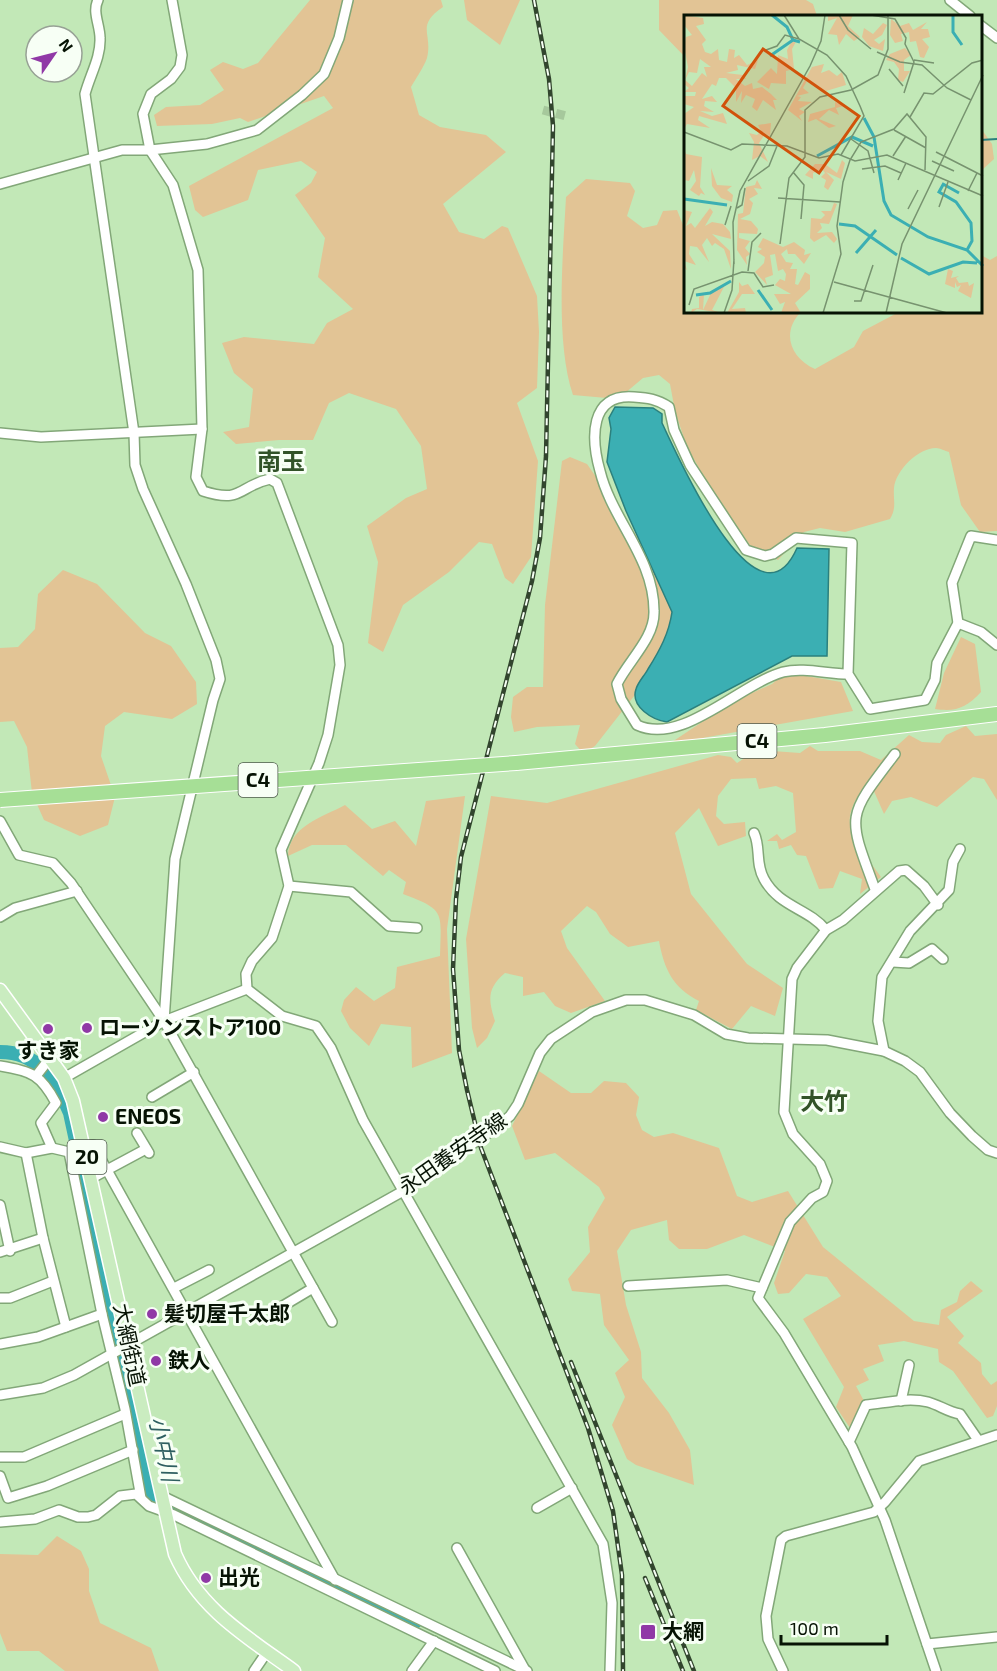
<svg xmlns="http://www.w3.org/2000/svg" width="997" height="1671" font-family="'Exo 2','Noto Sans JP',sans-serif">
<rect width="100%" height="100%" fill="#c2e8b7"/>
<g fill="#e2c495">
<path d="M310,0H441L443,7C415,26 433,33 427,58C424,67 416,78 411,87L419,115L440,127L486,135L506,152L443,204L459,232L484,239L502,226L508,228L537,296L539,332L537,388L517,403L538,461L531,557L513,584L505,578L492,544L479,542L449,572L403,605L383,652L368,643L378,562L367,526L406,498L427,489L421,446L396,409L349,393L329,403L313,440H279L236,444L223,432L249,427L253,389L234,373L222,343L244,337L314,344L327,323L353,309L318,277L325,238L295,195L311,183L317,172L301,161L258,170L248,200L203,217L195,210L189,186L333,108L324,96L248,122L240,118L212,124L157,126L154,115L166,107L200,105L224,90L210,70L223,62L243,69L258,63Z"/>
<path d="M464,0H520L500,45L467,20Z"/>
<path d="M659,0H806L813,4L817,16H685V57L659,30Z"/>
<path d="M980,127L992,144L994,159L981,171Z"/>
<path d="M586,179L630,183L635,191L627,216L643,228L657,225L663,211L677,210L685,230V312H801C781,332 790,358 815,369L854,347L863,331L899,312H980L981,255L990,260L997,256V531L980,532L961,505L949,452C945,451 940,448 936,448C918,448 896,470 894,488C893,501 897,507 890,519L845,532L820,528L804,532L778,560L751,547L704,477L687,447L675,411L670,384L659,375L643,378L618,399L573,395C555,342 563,254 566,197Z"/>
<path d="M570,457L587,464L656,563L672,612L669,629L645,682L595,746L583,753L575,744L580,725L537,727L514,732L511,717L513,697L527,687H543L545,605L562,461Z"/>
<path d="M63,570L97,584L145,633L171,646L196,682L197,704L172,719L124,712L105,726L101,756L115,797L108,825L80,836L44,820L32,793L27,747L14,721L0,722V648L18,647L35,629L38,594Z"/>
<path d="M961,637L975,644L981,692C966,708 956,712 935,709L944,673Z"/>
<path d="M789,669L806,676L841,682L853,711L669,744L732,702L772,684Z"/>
<path d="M966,726L975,736L997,734V800L984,779L973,777L937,807L911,797L892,801L884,814L873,789L864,788C833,826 859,845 881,877L860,894L862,879L840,871L833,888L819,889L806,856L797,855L791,845L779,849L777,841H767L777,834L782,840L796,832L793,793L776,786L759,789L756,778L731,779L718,796L716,816L724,824L745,822L746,836L718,846L699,808L675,833L691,894L747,964L783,988L775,1016L751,1006L732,1029L696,1010L699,1001C673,988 664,969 659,941L628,947L610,934L596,912L587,906L561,931L567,948L605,1001L571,1013L555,1006L544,992L523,996V977L505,973C487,988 488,1000 495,1021L487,1038L477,1048L472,1028L466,939L491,796L547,803L718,755L731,757L737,763L757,750L800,753L810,746L818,751H860L881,760L909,735L922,742L940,743L946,735Z"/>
<path d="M465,796L447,929L452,1053L412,1068L411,1027L381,1024L369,1046L350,1028L341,1011L344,1000L356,987L374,1001L395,988L397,967L440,956C441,912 446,910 403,894L406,882L389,870L383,876L346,845H312L288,856C289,826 323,817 345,805L372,829L395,821L416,846L426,801Z"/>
<path d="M539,1071L571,1093H591L604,1081L626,1083L639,1097L636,1115L642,1130L654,1137L673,1133L719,1148L737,1196L752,1202L788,1191L823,1247L914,1321L939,1325L941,1310L957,1302L960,1291L971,1281L983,1291L947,1317L964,1336L958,1343L981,1363L982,1374L991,1385L997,1381V1406L993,1416L987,1418L953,1371L939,1362L938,1349L904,1341L878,1345L884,1361L863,1369L869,1380L856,1386L864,1401L852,1431L836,1407L844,1387L803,1319L841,1296L827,1277L806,1274L789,1293L778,1294L774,1283L785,1251L744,1235L707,1249H679L669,1240L667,1220L631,1230L617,1251L626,1305L641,1352L642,1378L669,1413L690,1450L694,1485L636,1465L627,1459L612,1425L625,1397L615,1373L629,1360L604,1325L600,1294L572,1291L568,1279L590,1252L588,1227L605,1198L599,1187L555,1153L525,1160L512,1126Z"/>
<path d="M57,1536L81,1551L89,1569V1591L100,1623L151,1648L159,1671H65L39,1651H7L0,1633V1554L38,1555Z"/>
</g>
<path fill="#3bafb3" stroke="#2b807e" stroke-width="1.5" d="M615,407L653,408L662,414V423C676,452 757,639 797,548L829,549L827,656H792L667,722C653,720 630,707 636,689C638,682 645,675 648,669C660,650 669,633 672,612L626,511L607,462L611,429L609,418Z"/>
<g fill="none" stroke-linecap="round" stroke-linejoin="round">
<path stroke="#2b807e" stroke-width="2" d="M980,140L997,139"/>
<path stroke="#3bafb3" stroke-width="14" d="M0,1052C39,1052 56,1081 70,1113L153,1497L415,1622"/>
<path stroke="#a6c89c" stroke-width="9" stroke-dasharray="9 4.5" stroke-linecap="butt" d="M543,110L566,116"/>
<g stroke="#82a778" stroke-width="12">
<g id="minor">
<path d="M98,0C92,12 100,25 100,38C101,57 90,75 85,94L134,433L135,465L143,489L186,584L216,660L220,679L213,700L175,859L164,1021"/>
<path d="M172,0L182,55L180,67L171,79L151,94L143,114L150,150L173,185L198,270L202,429L196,477L203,491C243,504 238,486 270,479L277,483L338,645L340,665L328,735L319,763L281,850L289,886L272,938L252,961L246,974L247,989L282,1016L316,1026L331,1048L363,1120L603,1544L612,1603L610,1671"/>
<path d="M950,0L970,16"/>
<path d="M980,25L997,38"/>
<path d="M0,184L122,150H150L207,144L257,130L302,95L324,74L339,38L348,0"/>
<path d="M0,433L41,437L202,429"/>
<path d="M958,623L981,632L997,645"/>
<path d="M848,674C828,674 803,667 783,672C738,685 682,746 637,725L621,699L617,684C628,661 655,638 654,611C654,558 612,520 600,471C591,439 589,393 634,397C648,398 657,399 669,407L674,430L690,465L746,550L765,556L773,554L796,538L852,543L848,674L870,709L925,700L935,680L937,663L958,623L952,583L971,536L997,540"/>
<path d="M0,821L19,855L53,863L71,883L164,1021L332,1322"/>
<path d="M754,833C761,848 755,863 764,879C779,907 808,908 826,930"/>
<path d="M289,886L351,892L389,926L417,928"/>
<path d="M875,889C847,814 846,818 895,754"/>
<path d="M0,917L15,908L77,891"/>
<path d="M893,962L909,963L932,949L943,959"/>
<path d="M884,1051L878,1021L882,977L910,931L949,890L953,862L960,849"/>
<path d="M0,1066C32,1071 41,1075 56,1103L41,1123L52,1148"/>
<path d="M36,1076L50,1058"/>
<path d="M64,1078L164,1021L247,989"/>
<path d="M152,1097L194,1072"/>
<path d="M137,1133L149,1153"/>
<path d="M85,1146L93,1145L335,1580"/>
<path d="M0,1147L26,1153L52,1148L69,1152L86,1150"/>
<path d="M69,1152L102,1314L125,1409L141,1498"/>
<path d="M26,1153L43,1238L66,1327"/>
<path d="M92,1178L146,1149"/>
<path d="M0,1205L10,1251"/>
<path d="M0,1252L43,1238"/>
<path d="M628,1286L727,1280L762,1288"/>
<path d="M174,1288L209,1270"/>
<path d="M0,1298H10L53,1281"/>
<path d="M276,1310L313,1288"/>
<path d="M0,1344L38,1337L102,1314"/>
<path d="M0,1395L43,1388L74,1375L405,1190L497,1127L510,1116L518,1104L540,1053L551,1039L592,1012L626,1000H645L694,1015L726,1034L748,1038L827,1040L884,1051L905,1061L920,1072L950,1113L972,1136L988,1150L997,1153"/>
<path d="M901,1401L909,1365"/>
<path d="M849,1442L866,1405C886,1403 908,1397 928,1402C939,1405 948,1412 960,1414L978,1440"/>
<path d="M0,1457H24L125,1414"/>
<path d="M0,1476L8,1498L47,1486L133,1450"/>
<path d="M162,1496L527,1671"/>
<path d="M537,1508L572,1488"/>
<path d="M0,1522L35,1519L59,1510L78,1517H88L96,1515L120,1496L136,1494L149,1506L174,1515L495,1671"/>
<path d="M457,1548L525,1670"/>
<path d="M927,1644L997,1637"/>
<path d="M254,1671L267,1652"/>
<path d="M412,1671L434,1641"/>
<path d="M783,1671L768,1639L766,1616L781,1540L786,1536L874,1512L885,1502L919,1461L997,1435"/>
<path d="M936,1671L885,1520L852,1447L784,1333L758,1298L790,1222L812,1198L823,1192L827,1181L820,1164L793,1134L784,1112L792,979L797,968L826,930L843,920L899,871L906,870L924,886L938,905"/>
</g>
</g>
<g stroke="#fff" stroke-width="15">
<path id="major" d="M0,990L64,1078L73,1101L175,1554C199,1609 247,1637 294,1671"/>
</g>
<g stroke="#fff" stroke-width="16">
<path id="highway" d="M516,763L825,735L997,714"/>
</g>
<use href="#minor" stroke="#fff" stroke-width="9"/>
<use href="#major" stroke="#caecc0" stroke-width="12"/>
<use href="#highway" stroke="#a6df96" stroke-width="14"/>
<g stroke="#32452e" stroke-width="4.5">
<g id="rail">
<path d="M534,0L549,79L553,126L546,456L540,538L532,581L461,857L456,899L453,969L459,1050L467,1090L481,1148L588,1428L613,1511L622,1575L623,1671"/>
<path d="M571,1362L694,1671"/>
<path d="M645,1578L683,1671"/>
</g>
</g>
<use href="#rail" stroke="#f7fff5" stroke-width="2" stroke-dasharray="7" stroke-linecap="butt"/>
<g stroke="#fff" stroke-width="16" stroke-linecap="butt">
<path id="highway-bridge" d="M0,800L516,763"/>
</g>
<use href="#highway-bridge" stroke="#a6df96" stroke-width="14"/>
</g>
<g fill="#9039a6" stroke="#f7fff5" stroke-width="2">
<circle cx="87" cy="1028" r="6"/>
<circle cx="48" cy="1029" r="6"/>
<circle cx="103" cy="1117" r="6"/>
<circle cx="152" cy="1314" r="6"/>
<circle cx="156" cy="1361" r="6"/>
<circle cx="206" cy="1578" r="6"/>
<rect x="640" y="1624" width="16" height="16" rx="3"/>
</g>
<g text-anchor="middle" stroke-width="6" stroke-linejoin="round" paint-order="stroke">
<g fill="#f7fff5" stroke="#4e5a4c" stroke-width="1.5">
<rect x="737.5" y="724" width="39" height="34" rx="4.5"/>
<rect x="238.5" y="763" width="39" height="34" rx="4.5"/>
<rect x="67.5" y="1140" width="39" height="34" rx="4.5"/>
</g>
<g font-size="20" font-weight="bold" fill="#061304">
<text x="757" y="748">C4</text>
<text x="258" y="787">C4</text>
<text x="87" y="1164">20</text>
</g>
<g font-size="21" font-weight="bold" fill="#061304" stroke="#f7fff5" text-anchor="start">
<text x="99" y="1035">ローソンストア100</text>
<text x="48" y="1058" text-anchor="middle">すき家</text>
<text x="115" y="1124">ENEOS</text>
<text x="164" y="1321">髪切屋千太郎</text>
<text x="168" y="1368">鉄人</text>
<text x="218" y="1585">出光</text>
<text x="662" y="1639">大網</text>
</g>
<g font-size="21" fill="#061304" stroke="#f7fff5">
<text transform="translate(453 1154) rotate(-35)" y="7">永田養安寺線</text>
<text transform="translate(129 1345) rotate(78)" y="7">大網街道</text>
</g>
<g font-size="22" font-style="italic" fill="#2e5f60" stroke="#f7fff5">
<text transform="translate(164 1449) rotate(78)" y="8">小中川</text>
</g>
<g font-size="24" font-weight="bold" fill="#325328" stroke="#f7fff5">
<text x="281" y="470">南玉</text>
<text x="824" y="1110">大竹</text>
</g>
</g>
<g transform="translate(684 15)">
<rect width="298" height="298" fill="#c2e8b7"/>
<path d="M0,0L19,3L20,9L12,11L22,25L18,29L21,37L27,39L34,34L35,45L43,47L45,34L51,35L50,43L55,40L63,50L74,45L71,54L53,50L54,55L42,58L59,60L62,64H52L61,71L68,68L69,74L78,72L87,79L93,85H89L92,95L79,85L73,96L68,92L71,84L62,80L57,88L58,76L52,87V73L42,63H35L32,71L28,69L18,84L28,81L33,87L21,86L20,91L30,97L16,96L28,101L39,98L43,109L15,101L14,105L26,113L3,109L0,114V99L10,92L0,89V81H11L12,77H0L5,73L0,69L4,52L0,32L2,22L8,20L0,10ZM16,44L27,52H20L23,62L18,58L8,71L1,65L5,57L13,58ZM144,0H169L164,11L176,22L170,26L162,19L155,30L153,20L144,19L153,3L144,6ZM207,4L216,11L225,8L229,15L243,7L237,14H244L246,22L238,24L245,32L240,43L236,42L232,26L226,27L225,17L217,19L219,26L211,28L206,20ZM199,8L203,10L198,20L190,25L195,29L201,24L199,36L185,31L178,22L180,13L189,19ZM113,25L108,34L110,54L102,56V69L87,68L85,74L73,67L87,53L93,59L94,40L104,44L103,35L108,26ZM221,33L227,40L220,45V56H226L219,67L214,65L215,54L210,47L202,45L206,39ZM140,49L137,58L145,55L153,61L158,57L162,70L142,76L123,66L119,73L125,78L113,81L117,82L114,86L128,87L115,94L121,97L115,101L118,106L104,95L128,52ZM151,87L160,91L152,93L155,100L145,95L135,104L152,111L145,113L132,104L124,107L126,99L151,92ZM87,108L86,121L81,119L75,128L84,147L76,141L68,145L70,127L65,118L73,120L77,116L74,110ZM0,134L2,139L18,142L16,172L21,180L17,178L15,181L6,175L12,166L10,155L5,166L0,165ZM158,145L161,148L157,164L142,157L150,165L144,175L140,172L142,165L137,162L141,158L138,154L129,158V164L121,160L131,149H141L153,158ZM27,153L33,170L48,171L43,175L49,180L48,187L37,183L28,171ZM73,165L78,174L70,173L74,179L65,184L69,188L66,199L56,204L67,206L74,214L73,219L55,218V223L66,226L61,233L66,239L62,242L63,250L53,235L54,199L59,198L62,172L71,170ZM150,188L153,189L145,209L136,208L138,213L133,218L148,217L153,224L150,228L142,220L130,227L126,223L127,203L137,204L141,200L137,196H147ZM26,193L29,197L21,211L28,207L39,209L46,217L47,224L28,219L46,236L47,254L40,234L31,228L28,231L23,223L18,230L25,247L13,232L6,231L5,239L12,250L0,246L3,255L0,252V195L8,197L2,211L7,208L11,213ZM79,223L99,232L110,227L121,235L120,240L127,238L120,249L111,239H104L103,234L97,239L102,247L109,248L106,254H113L111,269L114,270L121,257L126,260V274L111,288L117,298H97L101,287L96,289L90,279H107L91,270L96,264L101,266L102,259L99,254L94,256L91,239L86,240L89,260L81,263L83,270L71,257L80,248L81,242L73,237L78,234L74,232ZM264,254L269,256L267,263L275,261L272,263L275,268L284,267L285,271L290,268L287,283L274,276L277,270L273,272L271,267V273L261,269ZM55,267L58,271L64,269L71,279H58L48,294L61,293L62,298H43L55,277ZM42,268L28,295L37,298L13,294L7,298L8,294L15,293V282L20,279L19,295L27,278Z" fill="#e2c495" fill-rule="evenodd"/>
<path fill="none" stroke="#3bafb3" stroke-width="3" d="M88,0L103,12L109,25L116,27M269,0V17L278,30M86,41L109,25M180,103L190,122L200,186L207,200L244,222L283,235L299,251M133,141L168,122L189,131M260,168L255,177L272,187L287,208L288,226L283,235M259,169L275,178M0,184L43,190M155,209L171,211L213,240M172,238L192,215M217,243L245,259L279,247L293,248M74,275L88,295M12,280L26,278L47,266"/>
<path fill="none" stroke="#77936f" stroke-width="1.5" d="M100,0L115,24L143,40L162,61L176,91L180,101L157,140M155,0L164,15L187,34M187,0L211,4L222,23L221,29L230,47L220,78M82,35L93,31L101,20L115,24M193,37L216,47L238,50L263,73L287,85M230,45L250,48M205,54L219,71M226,102L240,78L249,79L288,48L299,45M210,115L242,133M0,117L47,135L58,129L103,131L135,143L154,139L171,146L203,140L299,181M167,124L184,136L190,158M252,137L299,161M209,141L222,121M248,146L270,156M178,154L201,151L217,158M109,157L120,170L117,204M214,165L222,148M64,166L85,151L93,131M284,176L293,158M94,183L156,187M255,192L264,167M53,193L58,190L61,173M224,194L234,175M41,210L47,191M96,229L105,163L121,142V95L136,82L167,75L194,60L204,34V0M50,249L49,207L56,176L126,51L137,26L141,0M64,256L68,227L77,218M150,267L263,298M170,286H177L189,250M5,290L10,274L58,257L70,258L79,272L90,270M40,298L48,275L50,244M139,298L157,239L153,211L159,167L166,145L177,127L210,114L223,99L242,122L241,155M202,298L218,229L299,60"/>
<path fill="#d1520b" fill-opacity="0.15" stroke="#d1520b" stroke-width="3" d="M79,34L175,101L135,158L39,91Z"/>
<rect width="298" height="298" fill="none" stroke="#061304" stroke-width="3"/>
</g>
<g transform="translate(54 54) rotate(55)"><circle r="28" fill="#f7fff5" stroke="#97a195" stroke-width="1.5"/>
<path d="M0-4.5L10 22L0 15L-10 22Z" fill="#9039a6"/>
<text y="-9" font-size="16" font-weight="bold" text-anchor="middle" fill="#061304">N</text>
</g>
<path d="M781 1635v9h106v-9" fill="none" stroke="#061304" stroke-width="3"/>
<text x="790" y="1635" font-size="18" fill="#061304" stroke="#f7fff5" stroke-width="4.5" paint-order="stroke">100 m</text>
</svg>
